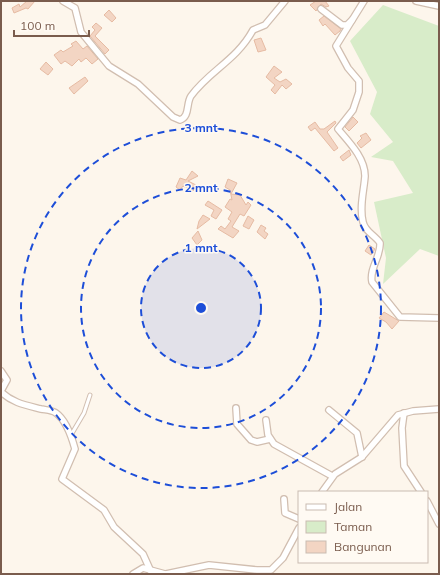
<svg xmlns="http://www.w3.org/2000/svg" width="440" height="575" font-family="Mulish,sans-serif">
<rect width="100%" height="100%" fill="#fdf6ec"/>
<path fill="#d8ecc9" d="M383,5L439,26V256L420,249L383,284L386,258L374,202L413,193L393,161L371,157L393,142L370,114L377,92L350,41Z"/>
<g fill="#f3d5c3" stroke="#e6bba3">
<path d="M27,1H35L28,9L26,8L14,13L12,8L19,4L20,7Z"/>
<path d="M316,1H325L329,6L326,7L321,4L316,11L310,5Z"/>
<path d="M109,10L116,18L112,22L104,15Z"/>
<path d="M324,16L341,29L340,31L335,35L325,24L323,26L319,20Z"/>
<path d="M96,23L102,28L95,36L109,50L105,54L90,36L95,30L92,27Z"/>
<path d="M261,38L266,50L258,52L254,40Z"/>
<path d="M76,41L83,49L87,46L98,59L92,64L86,58L81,62L79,59L72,66L65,61L61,64L54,55L61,50L63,52L73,46L71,44Z"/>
<path d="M46,62L53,69L48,75L40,69Z"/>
<path d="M274,66L282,72L274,78L280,82L286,79L292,84L286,89L282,85L275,94L271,90L275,85L266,77Z"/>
<path d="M85,77L88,81L74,94L69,88Z"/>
<path d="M353,117L358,122L349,131L345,127Z"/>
<path d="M335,121L336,123L327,132L338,148L334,151L315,128L311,131L308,127L315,122L320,129H324Z"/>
<path d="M366,133L371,140L361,148L357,143L362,138L360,136Z"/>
<path d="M349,150L351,155L343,161L340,157Z"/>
<path d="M192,171L198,176L188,181L196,185L193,191L183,186L180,190L176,187L180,178L186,180Z"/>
<path d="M228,179L237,183L231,194L240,195L246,205L248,202L251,205L244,216L240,214L232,227L239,231L233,238L218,229L221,226L225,229L231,221L228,219L232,212L225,207L230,199L232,200L230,190L225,187Z"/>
<path d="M208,201L222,210L216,219L211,216L214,210L205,205Z"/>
<path d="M203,215L210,219L197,229L199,221Z"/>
<path d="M248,216L254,220L249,229L243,226Z"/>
<path d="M261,225L266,228L264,231L268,234L265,239L257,232Z"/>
<path d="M198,231L202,240L197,245L192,238Z"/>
<path d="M369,245L375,249L371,255L365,251Z"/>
<path d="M384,312L399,321L392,329L386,322L379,318Z"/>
</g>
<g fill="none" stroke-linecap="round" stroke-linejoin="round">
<g stroke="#d1beb0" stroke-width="5">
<path id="lane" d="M71,435L84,413L90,395"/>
</g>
<g stroke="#d1beb0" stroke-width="8">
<g id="street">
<path d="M63,1L75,8L81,32L109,66L138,84L173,117L180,120C190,117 186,103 191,96C210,70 236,61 253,30L265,25L285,1"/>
<path d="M364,1L336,46L348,68L359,81V92L353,110L338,129C349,142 365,158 365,176C364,191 359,207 363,222C365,232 375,235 380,243C381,256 369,269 372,282L400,317L439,318"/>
<path d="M416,1L439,6"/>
<path d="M321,9L342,25H347L352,20"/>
<path d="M1,371L7,380L1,391"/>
<path d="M1,392C13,403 25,405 41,409C46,410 52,410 56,413C66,420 72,438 75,449L62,479L104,510L114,527L143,554L152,574"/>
<path d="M236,408L237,424L251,440L257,442L270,439"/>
<path d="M329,410L357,433L362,457"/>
<path d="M404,413L402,428L404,466L421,492"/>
<path d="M266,420L268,435L274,444L332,476"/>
<path d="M322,492L335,474L362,457L398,415L413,411L439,409"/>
<path d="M284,499L285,513L299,519"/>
<path d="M427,501L439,524"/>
<path d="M133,574L143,568L165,574"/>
<path d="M166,574L209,565L257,570H271L283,558L299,528"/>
</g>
</g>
<use href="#lane" stroke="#fff" stroke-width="3"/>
<use href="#street" stroke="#fff" stroke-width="5.5"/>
</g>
<circle cx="201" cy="308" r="60" fill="#1d4ed8" fill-opacity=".12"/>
<g fill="none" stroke="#1d4ed8" stroke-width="2" stroke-dasharray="7 5">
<circle cx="201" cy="308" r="60"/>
<circle cx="201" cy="308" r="120"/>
<circle cx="201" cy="308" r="180"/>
</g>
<circle cx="201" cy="308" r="6" fill="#1d4ed8" stroke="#fffaf3" stroke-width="2"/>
<g font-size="12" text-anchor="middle" font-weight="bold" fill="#1d4ed8" stroke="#fffaf3" stroke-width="3" stroke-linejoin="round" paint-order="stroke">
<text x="201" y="132">3 mnt</text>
<text x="201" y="192">2 mnt</text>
<text x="201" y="252">1 mnt</text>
</g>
<rect width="440" height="575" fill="none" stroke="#7a5c4d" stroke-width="4"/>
<rect x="298" y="491" width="130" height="72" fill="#fffaf3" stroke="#cabbb1"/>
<rect x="306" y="504" width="20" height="6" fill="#ffffff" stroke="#cabbb1"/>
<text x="334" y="511" font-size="12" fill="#7a5c4d">Jalan</text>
<rect x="306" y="521" width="20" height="12" fill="#d8ecc9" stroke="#cabbb1"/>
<text x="334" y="531" font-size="12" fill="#7a5c4d">Taman</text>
<rect x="306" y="541" width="20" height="12" fill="#f3d5c3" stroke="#cabbb1"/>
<text x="334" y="551" font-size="12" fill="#7a5c4d">Bangunan</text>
<path d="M14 30v6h75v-6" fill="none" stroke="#7a5c4d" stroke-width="2"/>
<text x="20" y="30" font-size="12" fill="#7a5c4d" stroke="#fffaf3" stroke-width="3" paint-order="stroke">100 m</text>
</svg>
